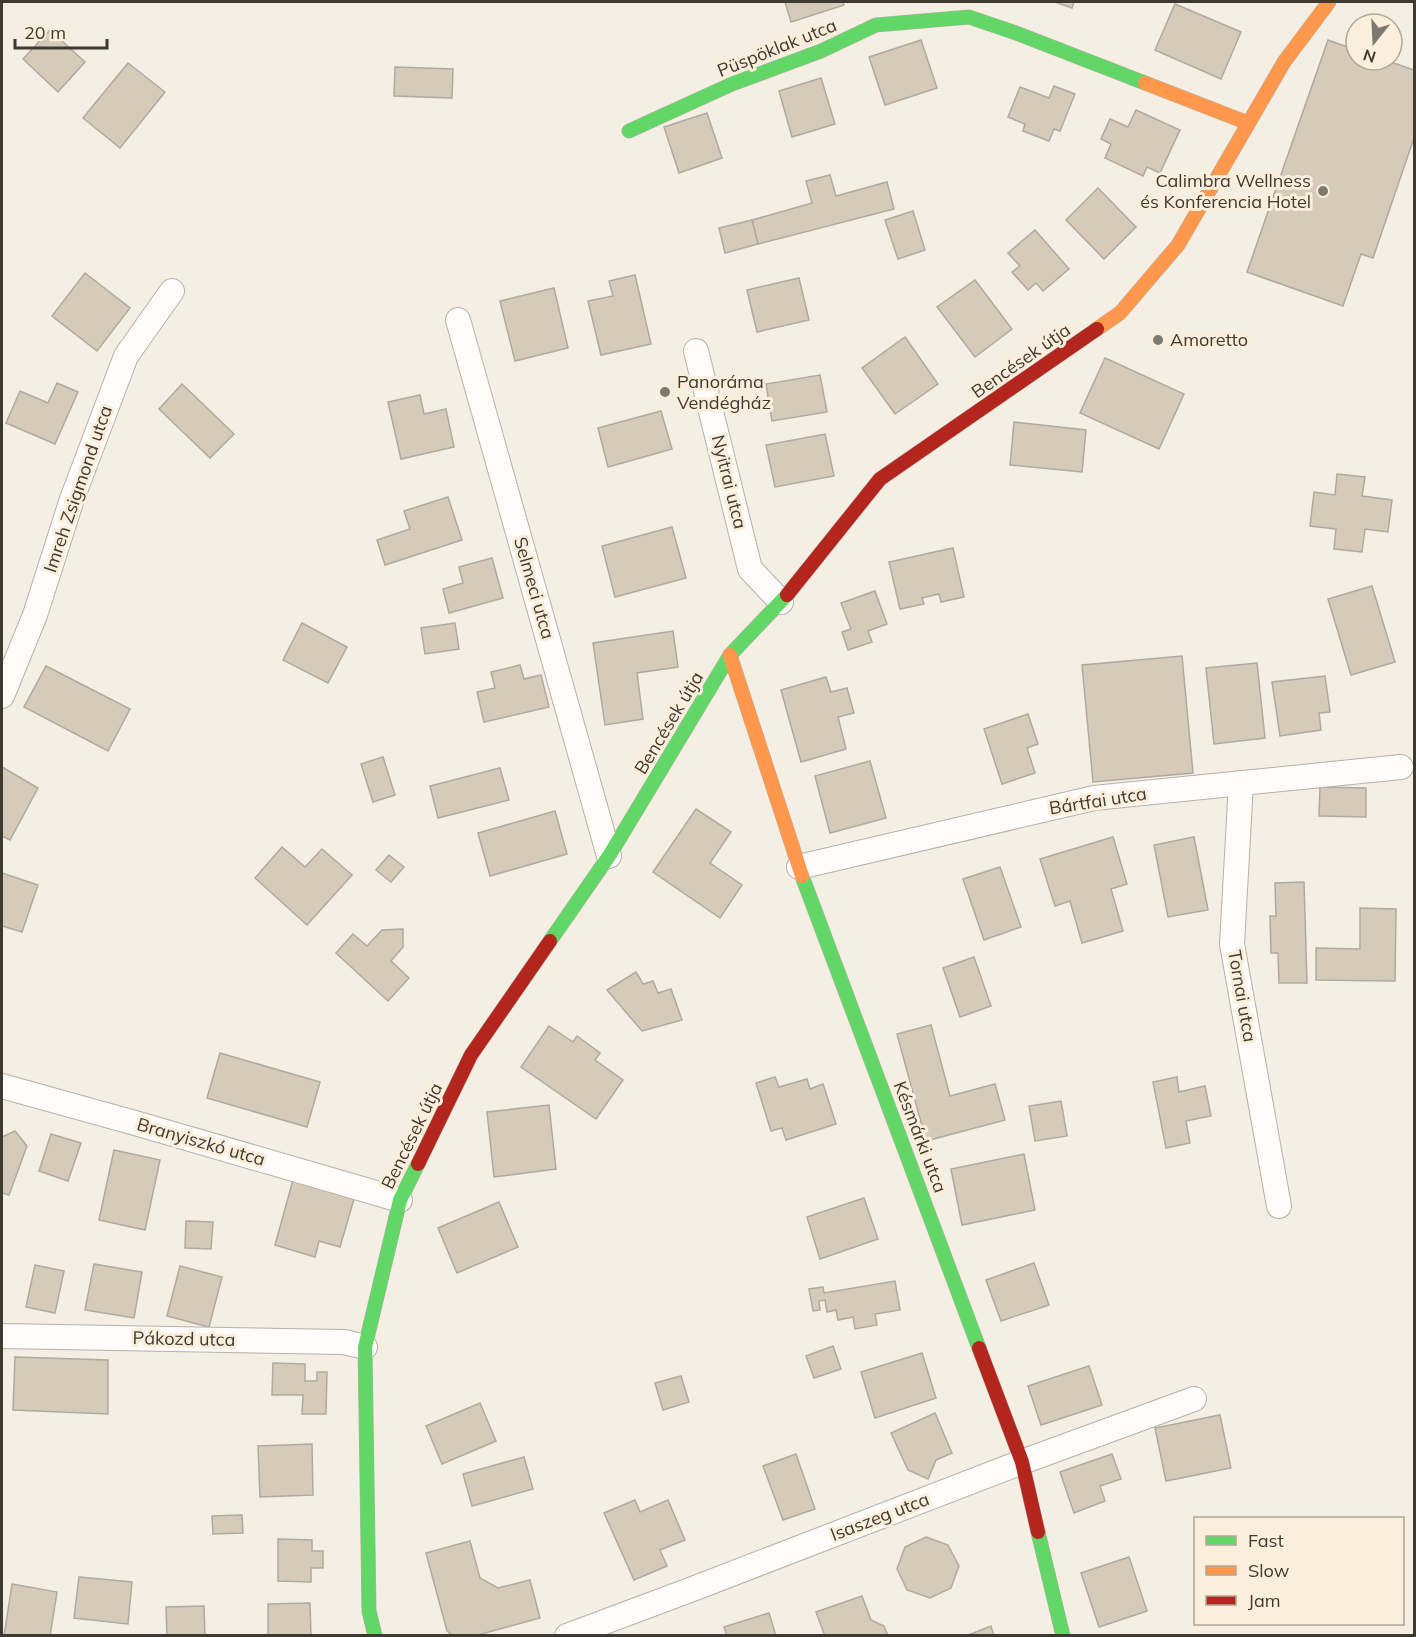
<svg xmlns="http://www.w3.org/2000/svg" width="1416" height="1637" font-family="Mulish,sans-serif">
<rect width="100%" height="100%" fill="#f4eee3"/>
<g fill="#d6cbb9" stroke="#aeaaa2" stroke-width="1.5">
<path d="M785,2H843L844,5L791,22Z"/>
<path d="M1055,2H1074L1072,8Z"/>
<path d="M1175,4L1241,32L1221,79L1155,50Z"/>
<path d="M50,30L85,62L58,92L23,59Z"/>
<path d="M921,40L937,88L885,105L869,57Z"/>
<path d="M1328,40L1356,50V60H1385L1414,70V138L1373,258L1361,254L1343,306L1247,272Z"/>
<path d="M128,63L165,92L120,148L83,118Z"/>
<path d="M395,67L453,69L452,98L394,96Z"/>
<path d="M821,78L835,124L792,137L779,91Z"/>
<path d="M1054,86L1075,94L1060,131L1054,129L1049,141L1023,131L1025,124L1008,117L1020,87L1049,98Z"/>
<path d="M1136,110L1180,130L1160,173L1147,167L1143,176L1105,158L1111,144L1101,139L1110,119L1128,127Z"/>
<path d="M707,113L722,158L679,173L664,127Z"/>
<path d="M830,175L836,196L887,182L894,209L758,244L752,220L812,203L806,181Z"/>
<path d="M1098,188L1136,227L1104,259L1066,220Z"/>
<path d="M913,211L925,250L898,259L885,220Z"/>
<path d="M752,220L758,244L725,253L719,228Z"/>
<path d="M1035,230L1069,269L1043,291L1036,283L1028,290L1012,272L1020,266L1008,253Z"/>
<path d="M85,273L130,308L97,351L52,316Z"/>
<path d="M635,275L651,344L601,355L588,301L613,296L609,281Z"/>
<path d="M799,278L809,320L757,332L747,290Z"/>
<path d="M975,280L1012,329L975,357L937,307Z"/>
<path d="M554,288L568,348L515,361L500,301Z"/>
<path d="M905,337L938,384L895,414L862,368Z"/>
<path d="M1105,358L1184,394L1159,449L1080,413Z"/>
<path d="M820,375L827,412L772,421L766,384Z"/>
<path d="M57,383L78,392L55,444L6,423L20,391L48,403Z"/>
<path d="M182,384L234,434L210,458L159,409Z"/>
<path d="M420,395L424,414L446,409L454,447L401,459L388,402Z"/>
<path d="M661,411L672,449L608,467L598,428Z"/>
<path d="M1014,422L1086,430L1082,472L1010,465Z"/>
<path d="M825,434L834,476L775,487L766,445Z"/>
<path d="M1337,474L1365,477L1362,496L1392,500L1388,532L1365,529L1362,552L1334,549L1336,529L1310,526L1314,492L1335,495Z"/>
<path d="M448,497L462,540L385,565L377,540L410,529L404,511Z"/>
<path d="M672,527L686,578L615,597L602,546Z"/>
<path d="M953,548L964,597L941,602L939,594L922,598L924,604L900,609L889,562Z"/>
<path d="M492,558L503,598L449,613L443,589L463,583L459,567Z"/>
<path d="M1372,586L1395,662L1351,675L1328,599Z"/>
<path d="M875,591L887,624L868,631L872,642L848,650L842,632L851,629L841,603Z"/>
<path d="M302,623L347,647L328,683L283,660Z"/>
<path d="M455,623L459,649L425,654L421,628Z"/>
<path d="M673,631L678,667L637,673L643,719L605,725L593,643Z"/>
<path d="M1182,656L1193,773L1093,782L1082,665Z"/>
<path d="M1257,663L1265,738L1214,744L1206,668Z"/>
<path d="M520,665L524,679L541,675L549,707L484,722L477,692L495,688L491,672Z"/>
<path d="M46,666L130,709L108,751L24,707Z"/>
<path d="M1325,676L1330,712L1319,713L1321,730L1280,736L1272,682Z"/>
<path d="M826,677L831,692L847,688L854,713L838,717L846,749L801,762L781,690Z"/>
<path d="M1028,714L1038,744L1027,748L1035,773L1002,784L984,729Z"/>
<path d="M383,757L395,795L373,802L361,764Z"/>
<path d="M870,761L886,818L830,833L815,776Z"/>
<path d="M2,767L38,788L10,840L2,836Z"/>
<path d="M500,768L509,800L438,818L430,786Z"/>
<path d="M1320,787L1366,788V817L1319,816Z"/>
<path d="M696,809L731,832L710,863L742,885L720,918L653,872Z"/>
<path d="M555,811L567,854L490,876L478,833Z"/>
<path d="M1113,837L1127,884L1111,889L1123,931L1082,943L1070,901L1055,906L1040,859Z"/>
<path d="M1194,837L1208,910L1168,917L1154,845Z"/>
<path d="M282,847L305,867L322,849L352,875L307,925L255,878Z"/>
<path d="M389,855L404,867L391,882L376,870Z"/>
<path d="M1000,867L1021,927L984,940L963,879Z"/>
<path d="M2,873L38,885L22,932L2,926Z"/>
<path d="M1304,882L1307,983H1279L1278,953H1271L1270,916H1276L1275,883Z"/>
<path d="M1360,908L1396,909L1395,981L1316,980V948L1360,949Z"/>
<path d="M403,929V947L391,961L409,978L388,1001L336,953L353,934L367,946L382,930Z"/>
<path d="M974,957L991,1006L960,1017L943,968Z"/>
<path d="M636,972L643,984L653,981L658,993L671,989L682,1020L642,1031L607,990Z"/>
<path d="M931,1025L950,1096L995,1084L1005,1120L926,1141L897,1034Z"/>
<path d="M549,1026L573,1042L577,1036L600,1053L595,1060L623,1080L596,1119L521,1067Z"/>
<path d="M220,1053L320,1082L307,1127L207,1098Z"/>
<path d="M775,1077L779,1087L807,1079L810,1089L823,1084L836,1124L786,1140L782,1128L771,1131L756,1083Z"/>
<path d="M1177,1077L1179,1092L1205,1086L1211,1116L1186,1121L1190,1143L1166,1148L1153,1082Z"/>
<path d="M1061,1101L1067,1136L1035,1141L1029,1106Z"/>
<path d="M549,1105L556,1169L494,1177L487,1112Z"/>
<path d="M15,1131L27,1146L9,1195L2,1193V1137Z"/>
<path d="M51,1134L81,1143L68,1181L39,1171Z"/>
<path d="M114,1150L160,1160L145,1230L99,1220Z"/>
<path d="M1024,1154L1035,1210L962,1225L951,1169Z"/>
<path d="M293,1180L354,1199L340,1247L319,1241L315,1257L275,1245Z"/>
<path d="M864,1198L878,1239L820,1259L807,1217Z"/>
<path d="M499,1202L518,1247L457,1273L438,1228Z"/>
<path d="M186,1221L213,1222L211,1249L185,1248Z"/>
<path d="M1034,1263L1049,1305L1001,1321L986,1280Z"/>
<path d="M94,1264L142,1272L134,1318L85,1310Z"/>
<path d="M35,1265L64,1271L55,1313L26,1307Z"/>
<path d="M180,1266L222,1277L209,1327L167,1316Z"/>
<path d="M895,1281L900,1310L875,1314L877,1325L855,1329L853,1317L838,1320L836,1310L827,1312L825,1300L819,1301L820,1310L813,1311L809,1289L823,1287L824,1293Z"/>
<path d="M833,1346L841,1369L814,1378L806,1356Z"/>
<path d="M922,1353L936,1398L875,1418L861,1372Z"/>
<path d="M15,1357L108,1360V1414L13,1410Z"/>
<path d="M273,1363L305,1364V1381H317V1372H327L326,1414H302L303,1395H272Z"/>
<path d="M1089,1366L1102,1405L1041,1425L1028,1386Z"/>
<path d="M681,1376L689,1402L663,1410L655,1383Z"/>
<path d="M480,1403L496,1441L442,1464L426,1426Z"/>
<path d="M935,1413L952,1453L936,1460L928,1479L908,1470L891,1433Z"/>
<path d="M1220,1415L1231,1468L1166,1481L1155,1428Z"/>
<path d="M312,1444L313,1495L260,1497L258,1446Z"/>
<path d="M796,1454L815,1509L783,1520L763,1466Z"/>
<path d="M1112,1454L1121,1479L1100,1486L1105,1501L1074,1513L1060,1472Z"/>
<path d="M524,1457L533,1489L472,1506L463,1474Z"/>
<path d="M635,1500L640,1512L668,1500L685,1540L660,1550L667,1566L634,1580L604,1513Z"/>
<path d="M242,1515L243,1533L213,1534L212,1516Z"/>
<path d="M926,1537L948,1545L959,1566L951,1588L930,1598L907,1590L897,1569L905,1547Z"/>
<path d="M278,1539L312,1540V1551H323V1568H311V1582L278,1581Z"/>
<path d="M470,1541L480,1578L498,1588L530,1580L540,1618L474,1636H454L447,1631L426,1553Z"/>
<path d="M1129,1557L1147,1611L1099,1627L1081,1573Z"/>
<path d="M79,1577L132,1582L128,1624L74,1618Z"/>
<path d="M12,1584L57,1592L50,1636H4Z"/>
<path d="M862,1596L871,1620L884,1626L888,1636H825L816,1612Z"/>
<path d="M310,1603L311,1636H268V1604Z"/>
<path d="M204,1606L205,1636H167L166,1607Z"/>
<path d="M769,1613L776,1636H727L724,1627Z"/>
<path d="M991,1626L994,1636H966Z"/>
</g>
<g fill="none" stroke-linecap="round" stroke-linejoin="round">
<g stroke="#b6b1a9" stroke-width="26">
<g id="street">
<path d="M458,320L609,856"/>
<path d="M696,351L750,569L781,602"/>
<path d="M2,696L35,615L72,499L126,356L172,291"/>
<path d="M1241,783L1232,944L1279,1206"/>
<path d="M799,867L1094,798L1401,767"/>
<path d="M2,1086L135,1123L400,1200"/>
<path d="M2,1336L344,1342L365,1347"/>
<path d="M567,1636L690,1590L1022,1462L1194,1399"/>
</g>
</g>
<g stroke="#b6b1a9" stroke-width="15">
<g id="fast">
<path d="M629,131L732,84L821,51L876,25L969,17L1016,33L1145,83"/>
<path d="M802,876L979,1348"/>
<path d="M550,941L609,856L730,655L787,595"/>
<path d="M1038,1532L1063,1636"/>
<path d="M375,1636L369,1611L365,1347L400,1200L418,1164"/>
</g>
</g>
<g stroke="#b6b1a9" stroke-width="15">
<g id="slow">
<path d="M1145,83L1248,123"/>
<path d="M1097,329L1120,313L1178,245L1284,62L1329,2"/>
<path d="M730,655L802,876"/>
</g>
</g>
<g stroke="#b6b1a9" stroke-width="15">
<g id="jam">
<path d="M787,595L880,479L1097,329"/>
<path d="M418,1164L471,1055L550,941"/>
<path d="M979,1348L1022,1462L1038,1532"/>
</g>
</g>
<use href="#street" stroke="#fdfcfb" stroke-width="24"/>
<use href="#fast" stroke="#63d668" stroke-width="14"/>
<use href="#slow" stroke="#ff974d" stroke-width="14"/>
<use href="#jam" stroke="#b3261e" stroke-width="14"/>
</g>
<g fill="#7e7970" stroke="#fbefdc" stroke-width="2">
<circle cx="1323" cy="191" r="6"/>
<circle cx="1158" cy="340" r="6"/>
<circle cx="665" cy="392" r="6"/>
</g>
<g text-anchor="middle" stroke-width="6" stroke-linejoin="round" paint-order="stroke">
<g font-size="18" fill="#3e3a32" stroke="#fbefdc">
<text transform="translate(777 48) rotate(-22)" y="6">Püspöklak utca</text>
<text transform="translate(1021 361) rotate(-35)" y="6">Bencések útja</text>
<text transform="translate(729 482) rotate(76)" y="6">Nyitrai utca</text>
<text transform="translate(78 489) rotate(-71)" y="6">Imreh Zsigmond utca</text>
<text transform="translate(534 588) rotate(74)" y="6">Selmeci utca</text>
<text transform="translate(669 723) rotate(-59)" y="6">Bencések útja</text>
<text transform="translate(1098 801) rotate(-9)" y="6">Bártfai utca</text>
<text transform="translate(1242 996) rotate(80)" y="6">Tornai utca</text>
<text transform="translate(412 1136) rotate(-64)" y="6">Bencések útja</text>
<text transform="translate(920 1137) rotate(69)" y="6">Késmárki utca</text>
<text transform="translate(201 1142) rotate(16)" y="6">Branyiszkó utca</text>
<text transform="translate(184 1339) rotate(1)" y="6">Pákozd utca</text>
<text transform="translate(880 1517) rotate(-21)" y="6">Isaszeg utca</text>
</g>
<g font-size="18" fill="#3e3a32" stroke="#fbefdc" text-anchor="start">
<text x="1311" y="187" text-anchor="end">Calimbra Wellness<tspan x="1311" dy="21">és Konferencia Hotel</tspan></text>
<text x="1170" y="346">Amoretto</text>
<text x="677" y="388">Panoráma<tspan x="677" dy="21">Vendégház</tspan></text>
</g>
</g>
<rect width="1416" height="1637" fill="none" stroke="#3e3a32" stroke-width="6"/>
<rect x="1194" y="1517" width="210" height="108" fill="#fbefdc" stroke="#afa798" stroke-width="1.5"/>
<rect x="1206" y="1536" width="30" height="9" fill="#63d668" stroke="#afa798" stroke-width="1.5"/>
<text x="1248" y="1547" font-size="18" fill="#3e3a32">Fast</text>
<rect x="1206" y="1566" width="30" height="9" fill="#ff974d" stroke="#afa798" stroke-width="1.5"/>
<text x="1248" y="1577" font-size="18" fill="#3e3a32">Slow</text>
<rect x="1206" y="1596" width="30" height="9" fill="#b3261e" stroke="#afa798" stroke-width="1.5"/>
<text x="1248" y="1607" font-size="18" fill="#3e3a32">Jam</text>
<g transform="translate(1374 42) rotate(198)"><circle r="28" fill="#fbefdc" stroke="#afa798" stroke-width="1.5"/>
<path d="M0-4.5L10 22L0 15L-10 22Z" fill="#7e7970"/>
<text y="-9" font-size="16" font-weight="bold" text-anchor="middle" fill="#3e3a32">N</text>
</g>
<path d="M15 39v9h92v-9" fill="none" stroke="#3e3a32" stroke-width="3"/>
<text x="24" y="39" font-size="18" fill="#3e3a32" stroke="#fbefdc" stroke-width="4.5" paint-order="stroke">20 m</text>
</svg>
